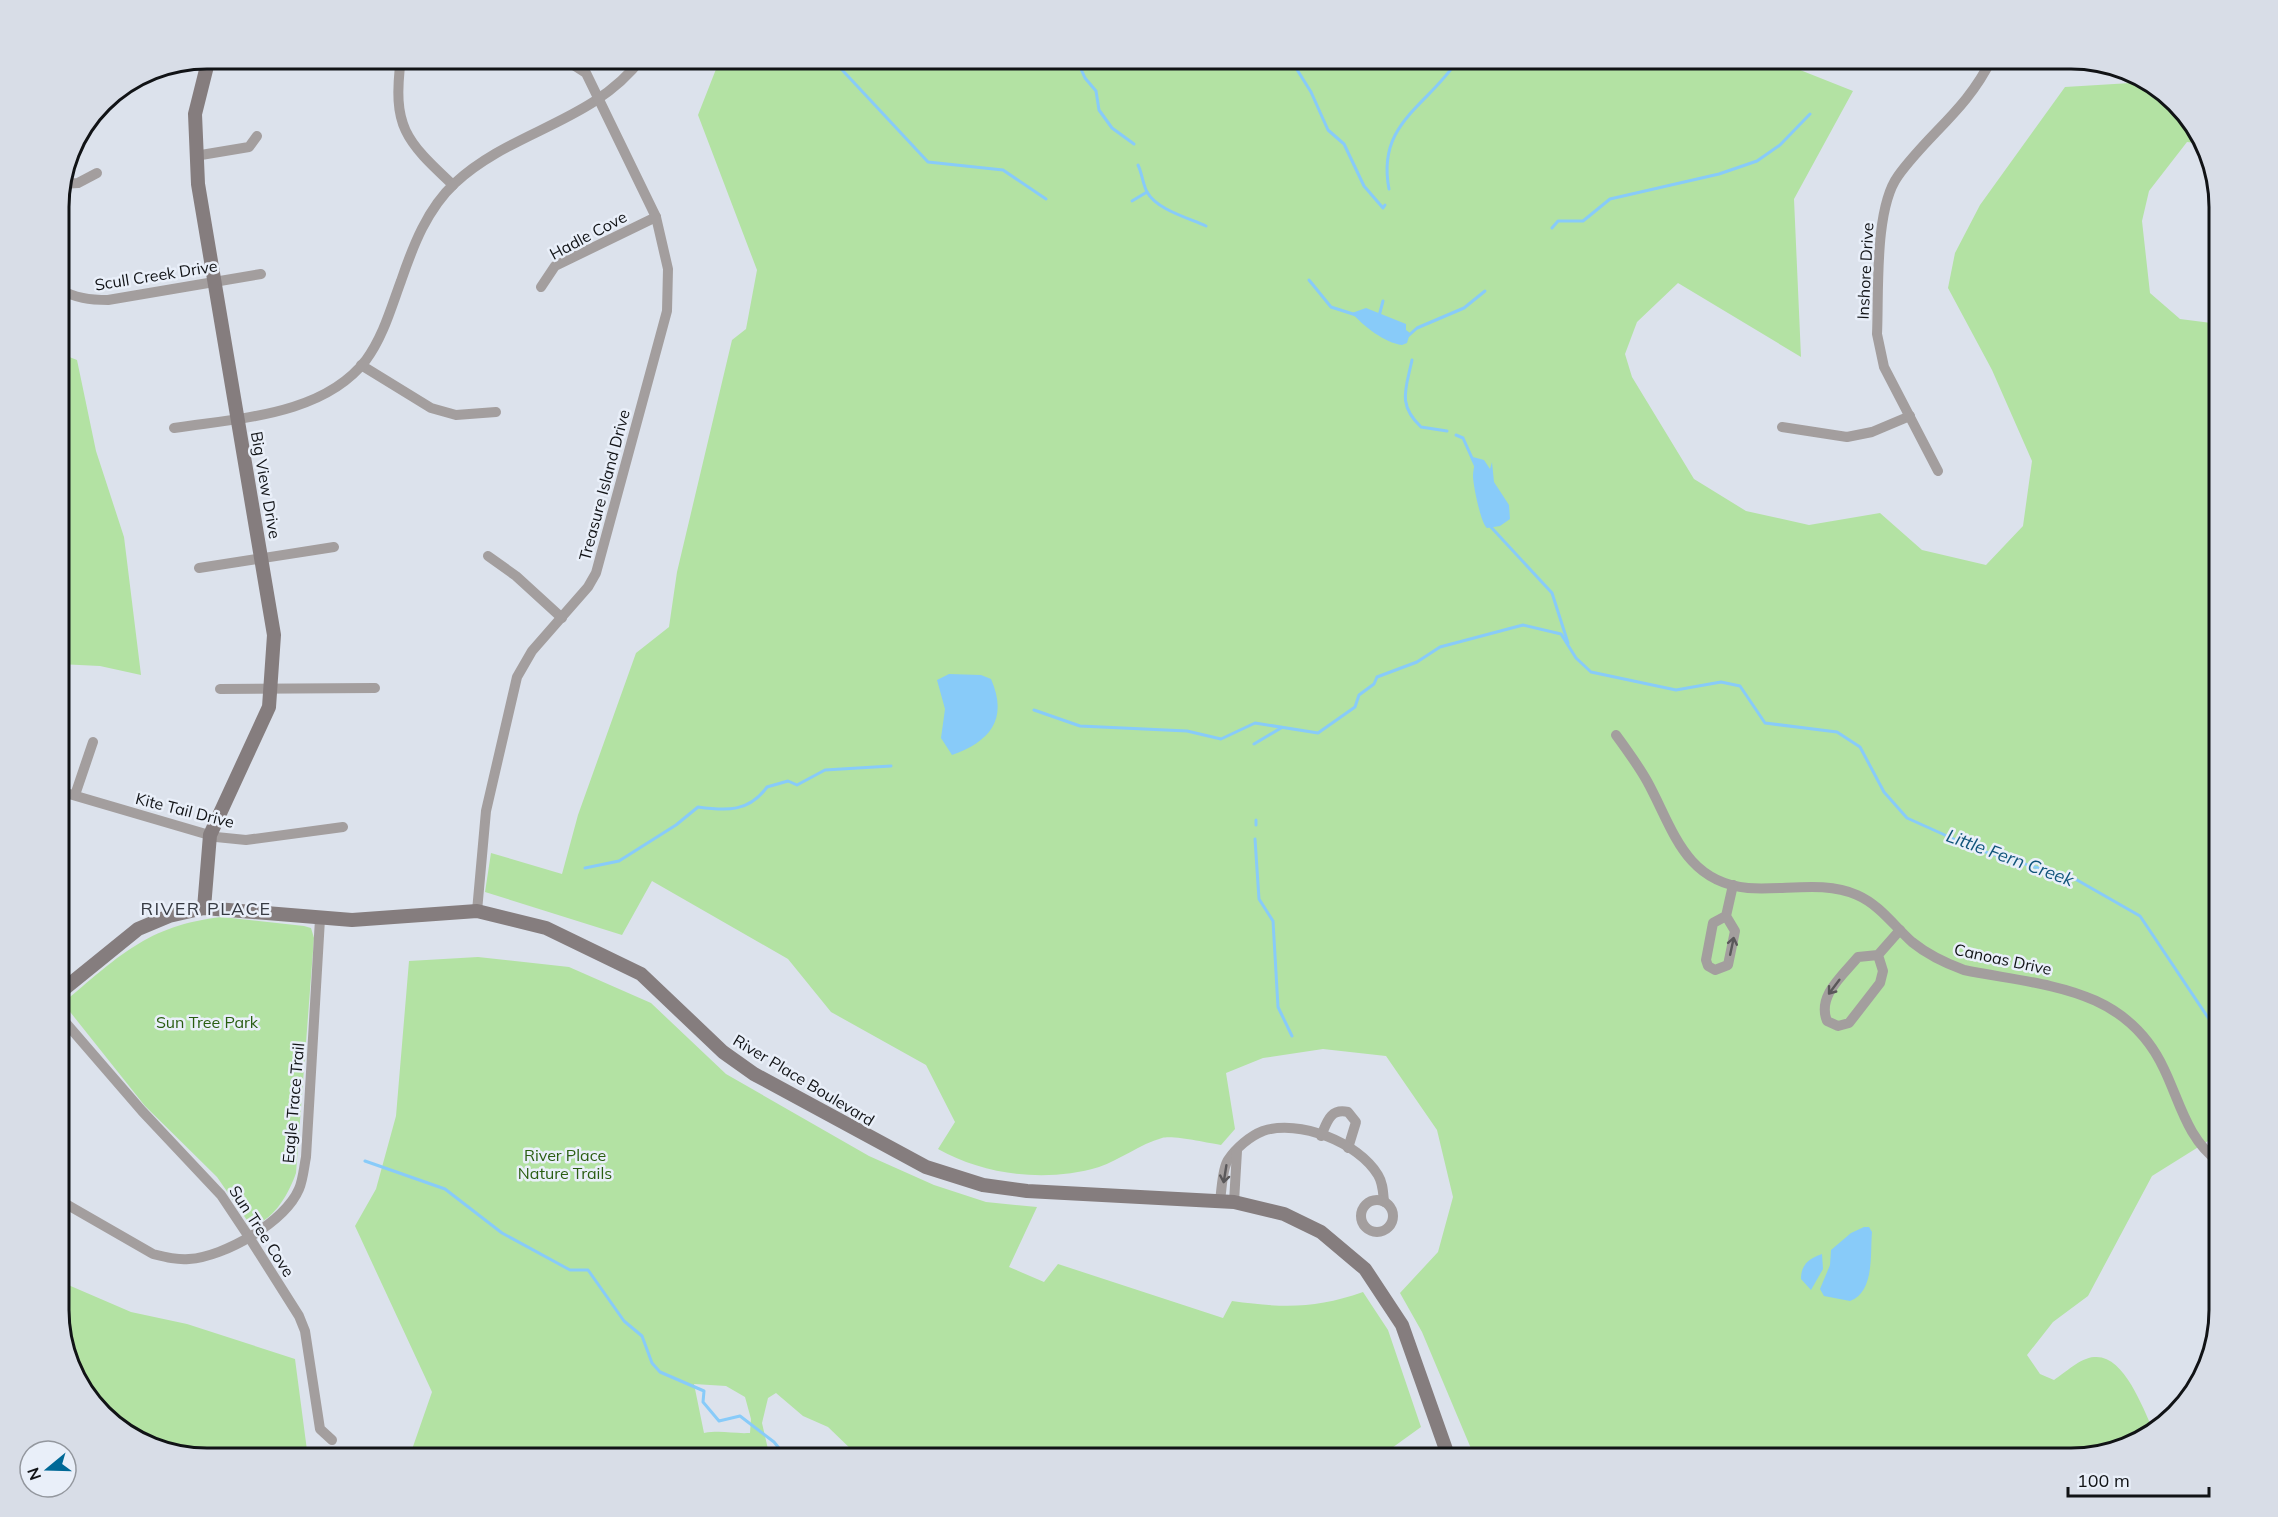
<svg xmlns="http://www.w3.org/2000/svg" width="2278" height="1517" font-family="Mulish,sans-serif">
<rect width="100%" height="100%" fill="#dce2ec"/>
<g fill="#b3e2a3" fill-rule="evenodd">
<path d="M1770,58L1853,91L1794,199L1801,357L1678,283L1637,322L1625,354L1632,377L1694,479L1746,511L1809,525L1880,513L1922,550L1986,565L2023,526L2032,461L1992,370L1948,288L1955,253L1980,205L2065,87L2147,82L2154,84L2204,141L2205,144L2187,142L2149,191L2142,221L2150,293L2180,319L2219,324V1151L2208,1141L2152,1176L2088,1296L2053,1322L2027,1355L2040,1374L2054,1380C2065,1373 2080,1358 2094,1357C2124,1354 2142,1407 2153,1429L2137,1443L2071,1458H1475L1422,1332L1400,1293L1438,1252L1453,1197L1437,1130L1386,1056L1323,1049L1263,1058L1226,1073L1235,1129L1221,1145C1207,1143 1174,1135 1162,1138C1140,1144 1120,1160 1099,1167C1046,1183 984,1175 938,1149L955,1122L926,1065L831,1012L788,959L652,881L622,935L485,892L491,853L562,874L578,815L636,653L669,627L677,572L732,340L746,329L757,270L698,115L720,59Z"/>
<path d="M59,353L77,360L96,451L124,537L141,675L100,666L59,664Z"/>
<path d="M222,917L304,926L311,928L314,938L296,1173C289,1193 274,1221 251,1226L217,1177L145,1106L63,1003C117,958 147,925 222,917Z"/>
<path d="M478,957L569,967L651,1003L726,1074L869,1156L934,1185L986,1202L1037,1207L1009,1267L1044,1282L1058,1264L1223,1318L1232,1301C1283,1308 1315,1309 1363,1292L1388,1330L1421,1427L1378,1458H966C952,1448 934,1447 917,1447L906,1458H866L855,1453L828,1427L803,1416L776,1393L768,1398L762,1423L770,1458H409L432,1392L355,1226L376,1189L396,1116L409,961ZM694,1384L726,1386L745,1397L751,1419L750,1433C733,1434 722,1430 704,1433Z"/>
<path d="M59,1281L131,1312L187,1324L295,1359L308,1458H207L124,1433L78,1384L59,1319Z"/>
</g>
<g fill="#88cbf9">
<path d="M1366,308L1406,324V330L1410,333L1407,343L1402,345C1385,343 1363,326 1352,313Z"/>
<path d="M1473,457L1484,460L1490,469L1492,462L1494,482L1509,505L1510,519L1500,526L1487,528C1481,524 1473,485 1473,476C1473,468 1476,465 1473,457Z"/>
<path d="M949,674L981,675L991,679C1009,720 989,742 952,755L941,738L945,709L937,680Z"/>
<path d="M1864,1227H1869L1872,1232C1870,1253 1875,1292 1850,1301L1824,1296L1820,1289L1830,1265L1831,1250L1851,1233Z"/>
<path d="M1822,1254L1823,1269L1811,1290L1801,1279C1801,1265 1808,1259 1822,1254Z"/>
</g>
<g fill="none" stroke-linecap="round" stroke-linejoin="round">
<g stroke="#88cbf9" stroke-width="3">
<path d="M831,58L928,162L1003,170L1046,199"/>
<path d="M1076,58L1085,78L1096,91L1099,110L1112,128L1134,144"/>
<path d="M1294,58L1296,68L1311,92L1328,130L1344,144L1364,186L1383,208L1385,205"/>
<path d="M1138,165C1142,173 1143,185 1147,192C1157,210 1189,218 1206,226"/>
<path d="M1389,189C1376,122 1429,106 1459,58"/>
<path d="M1132,201L1147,192"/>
<path d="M1552,228L1558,221H1583L1610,199L1719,174L1757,161L1780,145L1810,114"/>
<path d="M1309,280L1331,307L1356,315"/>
<path d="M1379,316L1383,301"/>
<path d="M1408,336L1417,328L1464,308L1485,291"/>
<path d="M1412,360C1406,389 1397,404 1421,427L1447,431"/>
<path d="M1456,435L1463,438L1476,467"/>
<path d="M1490,526L1552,593L1568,643"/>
<path d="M1034,710L1080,726L1187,731L1221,739L1255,723L1318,733L1355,707L1359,695L1374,684L1377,677L1417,662L1440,647L1523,625L1561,634L1576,658L1591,672L1676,690L1721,682L1740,686L1765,723L1837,732L1860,747L1884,792L1907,818L1976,849L2077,880L2140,916L2219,1034"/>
<path d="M1254,744L1281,728"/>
<path d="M1256,820V825"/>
<path d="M1255,839L1259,899L1273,921L1278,1007L1292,1036"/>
<path d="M585,868L619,861L676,825L698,807C727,811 749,812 767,787L788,781L797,785L825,770L891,766"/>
<path d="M365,1161L445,1189L502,1233L570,1270H588L624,1321L642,1336L652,1363L660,1372L704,1391L703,1402L719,1421L740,1416L774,1442L787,1458"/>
</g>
<g stroke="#a39e9e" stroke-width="10">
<path d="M401,58C392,127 405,140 453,185"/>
<path d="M195,156L249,147L257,136"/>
<path d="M62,184L78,183L97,173"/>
<path d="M541,287L555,266L656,217"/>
<path d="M59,289C75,298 90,300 108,300L261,274"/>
<path d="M361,365L431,408L456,415L496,412"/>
<path d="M1782,427L1847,437L1872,432L1910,416"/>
<path d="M174,428C237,418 323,416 366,360C383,337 391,308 401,281C413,246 427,209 455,183C512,130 593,123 642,58"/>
<path d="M1938,471L1884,367L1877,334C1879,293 1874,209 1898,176C1929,133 1967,110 1992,58"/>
<path d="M488,556L516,576L562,618"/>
<path d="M199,568L334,547"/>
<path d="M220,689L375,688"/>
<path d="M1616,735C1627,750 1638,765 1647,781C1673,828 1684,882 1748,888C1783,891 1824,880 1857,895C1880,905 1894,926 1912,942C1928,955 1945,963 1964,970C2042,986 2125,985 2164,1069C2180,1102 2187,1139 2219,1162"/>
<path d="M59,791L216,837L246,840L343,827"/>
<path d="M75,795L93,742"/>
<path d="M477,911L486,811L517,677L532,651L588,587L596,573L667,311L668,269L656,217L586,73L572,64"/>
<path d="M1726,916L1713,923L1706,960L1708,966L1715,970L1728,965L1735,931L1726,916L1733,885"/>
<path d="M1878,955L1883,971L1880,983L1849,1023L1838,1026L1827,1021C1817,996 1842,976 1858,957L1878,955L1900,930"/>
<path d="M59,1015L142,1111L221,1195L249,1237L299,1316L305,1331L320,1429L332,1440"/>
<path d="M1321,1136C1327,1122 1330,1108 1348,1112L1356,1122L1348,1148"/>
<path d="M59,1200L153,1254C165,1257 176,1260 189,1259C224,1257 285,1222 299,1189C303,1180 304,1167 306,1157L320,919"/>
<path d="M1220,1200C1222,1189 1222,1169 1228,1160C1236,1148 1250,1136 1263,1131C1299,1119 1358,1142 1378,1175C1383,1183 1383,1192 1384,1202"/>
<circle cx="1377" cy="1216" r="16"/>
<path d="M1234,1202L1237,1151"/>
</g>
<g stroke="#857d7e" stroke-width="14">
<path d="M204,908L210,835L269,707L274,635L198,184L195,114L209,58"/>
<path d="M59,993L138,929L169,916L204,908L352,920L477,911L546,928L641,974L723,1052L754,1074L926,1167L983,1185L1027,1191L1234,1202L1284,1214L1321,1232L1365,1269L1402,1325L1449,1458"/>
</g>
</g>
<defs><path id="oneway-shaft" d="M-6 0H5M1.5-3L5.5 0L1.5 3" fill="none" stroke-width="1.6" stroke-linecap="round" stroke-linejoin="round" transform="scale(1.5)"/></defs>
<g stroke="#5a585a">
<use href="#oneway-shaft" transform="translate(1732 946) rotate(-78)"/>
<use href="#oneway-shaft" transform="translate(1834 987) rotate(127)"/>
<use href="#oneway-shaft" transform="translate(1225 1174) rotate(99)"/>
</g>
<g text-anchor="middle" stroke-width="5" stroke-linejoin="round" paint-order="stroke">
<g font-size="16" fill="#111316" stroke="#e9eff9">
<text transform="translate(588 235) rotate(-28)" y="6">Hadle Cove</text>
<text transform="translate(1865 271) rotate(-87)" y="6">Inshore Drive</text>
<text transform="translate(156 275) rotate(-9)" y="6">Scull Creek Drive</text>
<text transform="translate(266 485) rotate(80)" y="6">Big View Drive</text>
<text transform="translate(604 485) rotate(-75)" y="6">Treasure Island Drive</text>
<text transform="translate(185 810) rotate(14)" y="6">Kite Tail Drive</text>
<text transform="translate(2003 959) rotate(12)" y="6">Canoas Drive</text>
<text transform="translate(804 1080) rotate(31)" y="6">River Place Boulevard</text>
<text transform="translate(293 1103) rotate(-85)" y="6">Eagle Trace Trail</text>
<text transform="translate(262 1231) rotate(57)" y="6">Sun Tree Cove</text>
</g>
<g font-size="16" fill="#295d11" stroke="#e9eff9">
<text x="207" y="1028">Sun Tree Park</text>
<text x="565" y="1161">River Place<tspan x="565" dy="18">Nature Trails</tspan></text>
</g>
<g font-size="18" font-style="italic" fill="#10547a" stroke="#e9eff9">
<text transform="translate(2010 858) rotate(20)" y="6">Little Fern Creek</text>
</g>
<g font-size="18" letter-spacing="1.5" fill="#373b43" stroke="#e9eff9">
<text x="206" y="915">RIVER PLACE</text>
</g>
</g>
<path d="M0 0H2278V1517H0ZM207 69H2071A138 138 0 0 1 2209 207V1310A138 138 0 0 1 2071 1448H207A138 138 0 0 1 69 1310V207A138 138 0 0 1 207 69Z" fill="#d8dde7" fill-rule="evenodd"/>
<path fill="none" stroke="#111316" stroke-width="3" d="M207 69H2071A138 138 0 0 1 2209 207V1310A138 138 0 0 1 2071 1448H207A138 138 0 0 1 69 1310V207A138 138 0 0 1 207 69Z"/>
<g transform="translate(48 1469) rotate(251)"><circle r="28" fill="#e9eff9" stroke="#93979e" stroke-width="1.5"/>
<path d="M0-4.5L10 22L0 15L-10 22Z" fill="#006997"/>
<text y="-9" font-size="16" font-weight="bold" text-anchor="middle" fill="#111316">N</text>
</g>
<path d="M2068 1487v9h141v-9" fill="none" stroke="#111316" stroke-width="3"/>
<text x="2077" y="1487" font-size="18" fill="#111316" stroke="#e9eff9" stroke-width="4.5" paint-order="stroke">100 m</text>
</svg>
